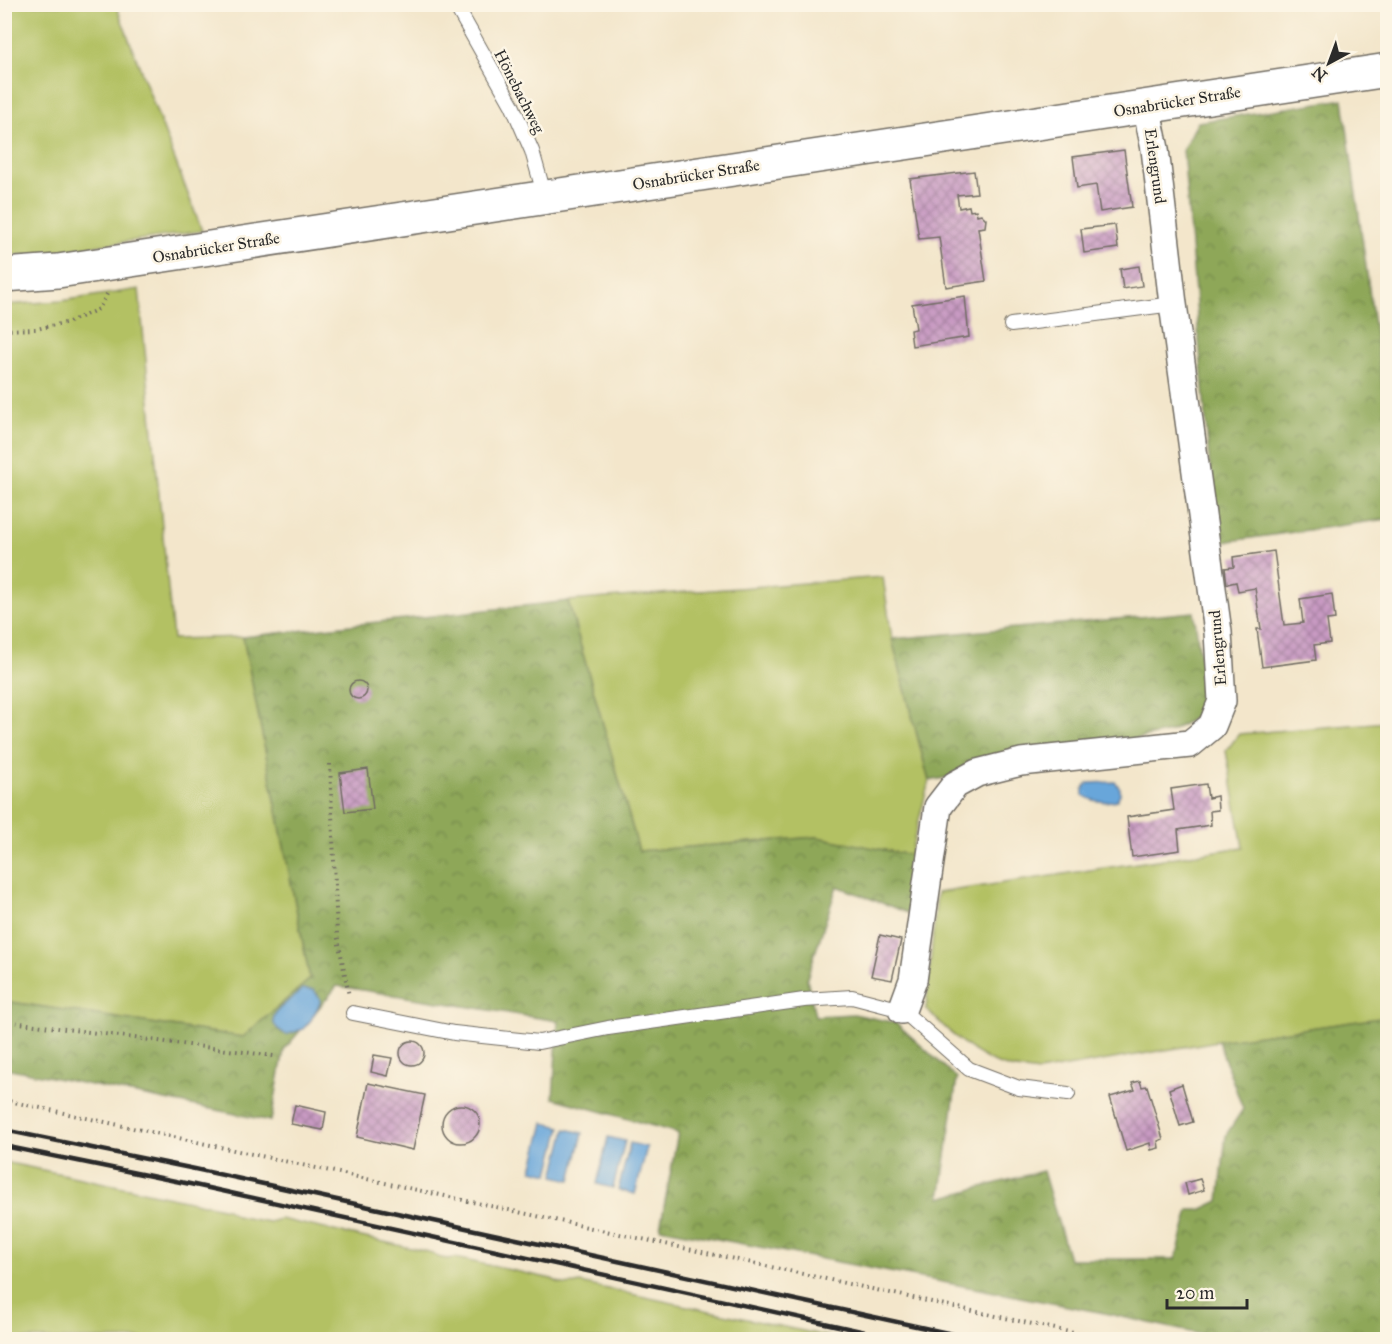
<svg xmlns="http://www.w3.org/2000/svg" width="1392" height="1344" font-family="'IM FELL Great Primer',serif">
<defs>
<pattern id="forest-crowns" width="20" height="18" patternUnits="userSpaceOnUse" patternTransform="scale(1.5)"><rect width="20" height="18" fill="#8ea759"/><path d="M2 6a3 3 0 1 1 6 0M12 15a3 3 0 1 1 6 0" fill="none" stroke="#74884a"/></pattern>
<pattern id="building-cross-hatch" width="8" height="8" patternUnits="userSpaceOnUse" patternTransform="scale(1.5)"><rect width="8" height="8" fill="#c89ac2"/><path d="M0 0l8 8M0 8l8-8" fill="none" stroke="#a37e9e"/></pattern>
</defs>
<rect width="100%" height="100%" fill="#fcf5e5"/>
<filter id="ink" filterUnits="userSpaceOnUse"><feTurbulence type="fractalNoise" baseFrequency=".0167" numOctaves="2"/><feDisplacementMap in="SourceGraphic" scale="12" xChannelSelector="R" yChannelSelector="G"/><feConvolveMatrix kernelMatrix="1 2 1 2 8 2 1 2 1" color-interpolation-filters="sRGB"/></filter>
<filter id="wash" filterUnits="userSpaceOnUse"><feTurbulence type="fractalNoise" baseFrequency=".008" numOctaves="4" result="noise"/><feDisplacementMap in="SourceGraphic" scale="24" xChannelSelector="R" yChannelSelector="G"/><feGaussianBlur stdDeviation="1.35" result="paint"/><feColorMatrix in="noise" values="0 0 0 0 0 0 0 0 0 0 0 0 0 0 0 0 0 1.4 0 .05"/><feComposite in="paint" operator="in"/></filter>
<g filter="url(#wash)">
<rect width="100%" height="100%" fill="#f3e6cb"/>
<g fill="#b3c163" stroke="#6f7647" stroke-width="1.5">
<path d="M4,5H116L202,231L31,255H5Z"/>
<path d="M139,289L173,639L243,637L310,979L243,1037L5,1001L4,305L61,301Z"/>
<path d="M883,577L892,639L929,781L910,855L817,837L639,851L568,601Z"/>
<path d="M1387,722V1017L1218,1041L1038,1072C1028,1070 1019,1070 1010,1068C977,1060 949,1032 926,1009L937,893L1243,847L1226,751L1239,734Z"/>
<path d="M5,1162L227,1209L236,1216L269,1222L280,1219L429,1252C438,1258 444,1260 455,1258L552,1279C562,1285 569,1286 580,1283L840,1339H5Z"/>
</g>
<g fill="url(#forest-crowns)" stroke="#5c6942" stroke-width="1.5">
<path d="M1343,99L1387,419V519L1216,543L1183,149L1198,122Z"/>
<path d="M568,601L639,851L817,837L910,855L908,913L837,886L807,978L815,1016L854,1014L896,1023L957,1078L940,1198L1043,1171L1069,1259H1176L1189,1210H1200L1219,1201L1226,1135L1243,1109L1218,1041L1387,1017V1339H1222L1104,1313L660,1228L678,1133L553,1098L558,1021L337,986L284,1050L271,1121L5,1068L4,1001L243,1037L310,979L243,637Z"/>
<path d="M1194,612L1205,691L1197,716L1170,732L929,781L892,639Z"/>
</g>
<g fill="#68a6da" stroke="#4a6882" stroke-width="1.5">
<path d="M1115,782L1120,788V794L1117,800C1105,803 1093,802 1083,795V789L1088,783Z"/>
<path d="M302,989L314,990L320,999V1003L311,1020L303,1029L286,1035C283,1032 280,1031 277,1028C266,1017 282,1006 290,1000C294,997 298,993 302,989Z"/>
<path d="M544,1123L561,1127L549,1174L532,1170Z"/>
<path d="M566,1129L583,1133L571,1180L554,1176Z"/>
<path d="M608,1137L625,1141L613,1188L597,1184Z"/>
<path d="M630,1143L647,1147L635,1194L618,1190Z"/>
</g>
<g id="blocks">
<g fill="url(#building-cross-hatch)">
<path d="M1124,150L1132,207L1100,212L1096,185L1077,188L1073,157Z"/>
<path d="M974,171L977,193L957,195L959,208L969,206L970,211L976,210L977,215L981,214L986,219L985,227L978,228L986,281L946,287L939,237L919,239L910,179Z"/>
<path d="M1383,212H1388V241H1386Z"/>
<path d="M1115,225L1118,248L1084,253L1081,229Z"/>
<path d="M1139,266L1142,286L1123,289L1120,269Z"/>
<path d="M965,296L969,337L912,346L910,330L916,329L912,304Z"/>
<path d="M1274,551L1284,625L1303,623L1300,599L1332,594L1335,619L1327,620L1330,643L1314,645L1316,660L1262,667L1257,629H1261L1255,588L1238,591L1236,582L1227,584L1225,568L1234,567L1233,557Z"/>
<circle cx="358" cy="690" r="9"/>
<path d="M368,769L373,809L345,812L340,773Z"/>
<path d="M1206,784L1208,798L1217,796L1218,810L1210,811L1211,825L1178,830L1180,850L1132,857L1127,817L1174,810L1171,789Z"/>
<path d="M880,935L901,940L892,980L871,976Z"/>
<circle cx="412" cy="1053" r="12"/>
<path d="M374,1055L392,1058L388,1076L371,1072Z"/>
<path d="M1140,1081L1142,1087L1147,1086L1163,1139L1158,1141L1159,1148L1151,1150L1150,1143L1126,1151L1110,1097L1135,1090L1132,1083Z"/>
<path d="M368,1083L425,1095L413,1150L357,1137Z"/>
<path d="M1182,1084L1193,1122L1180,1126L1169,1089Z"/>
<circle cx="461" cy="1124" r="19"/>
<path d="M295,1105L326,1112L323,1130L291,1124Z"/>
<path d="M1200,1179L1204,1190L1188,1195L1185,1183Z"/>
</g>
</g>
</g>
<g filter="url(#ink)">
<use href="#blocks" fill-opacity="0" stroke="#716c63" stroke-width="1.5"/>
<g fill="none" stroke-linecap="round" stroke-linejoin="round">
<g stroke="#716c63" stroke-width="16">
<g id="lane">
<path d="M455,4L512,105L532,151L545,197"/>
<path d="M1011,325L1173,304"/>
<path d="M353,1013L454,1033L539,1042L608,1028L804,1000L852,997L902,1010L969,1069L1019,1088L1068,1094"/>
</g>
</g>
<g stroke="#716c63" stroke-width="30">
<path id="street" d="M902,1010L913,980L938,807L955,785L977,773L1021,762L1190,744L1212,726L1222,701L1218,632L1173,304L1155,149L1146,106"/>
</g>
<g stroke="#716c63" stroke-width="36">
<path id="secondary" d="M4,275L58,271L1388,70"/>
</g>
<g stroke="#716c63" stroke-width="4" stroke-dasharray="1.5 4.5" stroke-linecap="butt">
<path d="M4,330L36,329L69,322L99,309L107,294"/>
<path d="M330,764L337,934L349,996"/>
<path d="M4,1021L274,1056"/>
<path d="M4,1100L1106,1340"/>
</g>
<use href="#lane" stroke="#fff" stroke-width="14"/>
<use href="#street" stroke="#fff" stroke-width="27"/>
<use href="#secondary" stroke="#fff" stroke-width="33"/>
<g stroke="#2b2b2b" stroke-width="4.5">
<path d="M4,1130L195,1169L980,1340"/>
<path d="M4,1146L190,1184L902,1340"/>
</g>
</g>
</g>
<g text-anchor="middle" stroke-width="5" stroke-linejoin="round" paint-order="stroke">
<g font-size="16" fill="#2b2b2b" stroke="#fcf5e5">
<text transform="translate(520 91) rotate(63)" y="6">Hönebachweg</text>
<text transform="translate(1177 101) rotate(-9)" y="6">Osnabrücker Straße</text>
<text transform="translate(1156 166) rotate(82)" y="6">Erlengrund</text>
<text transform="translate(696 174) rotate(-9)" y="6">Osnabrücker Straße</text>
<text transform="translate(216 247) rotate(-9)" y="6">Osnabrücker Straße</text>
<text transform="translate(1217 648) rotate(-95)" y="6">Erlengrund</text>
</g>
</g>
<rect width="1392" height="1344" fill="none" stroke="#fcf5e5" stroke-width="24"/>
<g transform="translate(1329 63) rotate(221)" stroke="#fcf5e5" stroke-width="4.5" paint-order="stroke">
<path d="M0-4.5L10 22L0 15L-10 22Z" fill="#2b2b2b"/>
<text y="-9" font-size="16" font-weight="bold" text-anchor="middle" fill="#2b2b2b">N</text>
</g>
<path d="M1167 1299v9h80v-9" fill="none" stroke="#2b2b2b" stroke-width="3"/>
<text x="1176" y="1299" font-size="18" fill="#2b2b2b" stroke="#fcf5e5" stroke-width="4.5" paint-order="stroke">20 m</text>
</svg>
